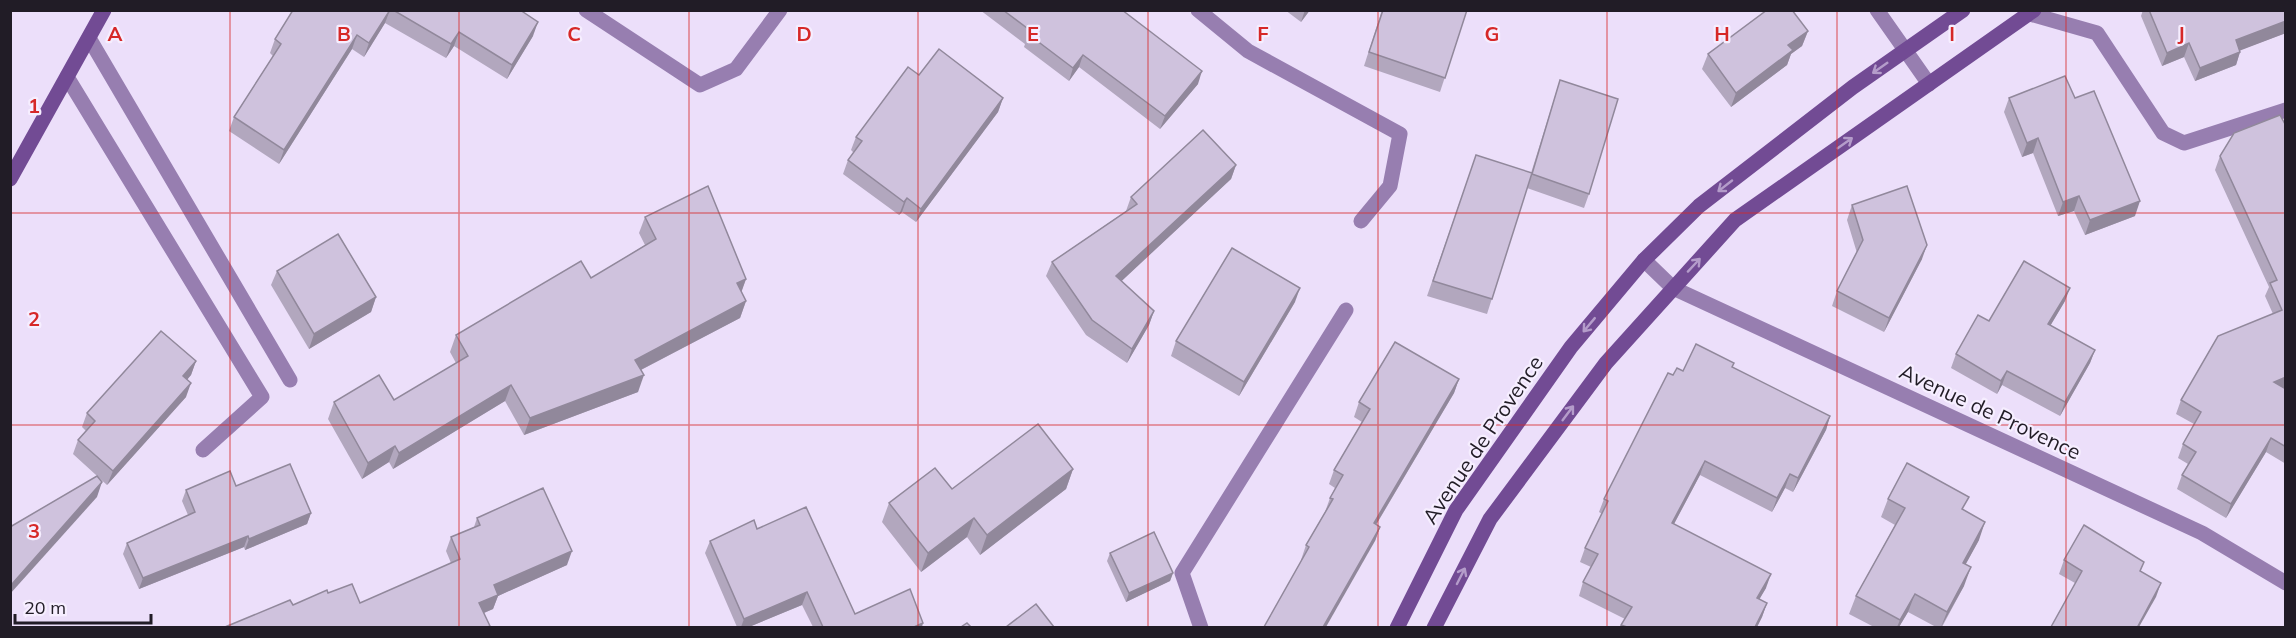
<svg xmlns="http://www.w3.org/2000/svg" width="2296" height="638" font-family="Mulish,sans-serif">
<rect width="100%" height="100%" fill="#ecdffa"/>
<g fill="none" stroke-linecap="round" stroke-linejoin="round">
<g stroke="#977eb0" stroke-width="15">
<path d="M1877,10L1929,84"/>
<path d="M89,38L290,380"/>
<path d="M67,77L262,397L203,450"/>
</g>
<g stroke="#977eb0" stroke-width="15">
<path d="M586,10L700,85L736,69L780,10"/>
<path d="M1198,10L1248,51L1400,134L1390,186L1361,221"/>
<path d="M2027,10L2030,14L2097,33L2163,133L2184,143L2286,110"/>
<path d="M1644,260L1673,288L2202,533L2286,583"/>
<path d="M1201,628L1182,573L1346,310"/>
</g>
<g stroke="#724b94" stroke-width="15">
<path d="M10,179L104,10"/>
<path d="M1397,628L1456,510L1571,347L1644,260L1699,206L1853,87L1963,10"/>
<path d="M1434,628L1490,519L1606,363L1735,220L2034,10"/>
</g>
</g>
<g fill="#b2a7be">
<path d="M293,10H520L533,36L507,79L454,46L446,58L385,23L364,57L352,49L279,164L229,131L234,117L273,56L270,53L275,39Z"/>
<path d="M980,10H1122L1198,84L1160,129L1079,67L1069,81L1024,47L1025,44Z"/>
<path d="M1285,10H1310L1301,22Z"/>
<path d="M1382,10H1467L1440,92L1364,66Z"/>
<path d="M2143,10H2286V33L2240,50V52L2236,65L2195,81L2184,57L2162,66L2141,16Z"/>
<path d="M1808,31L1802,46L1791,54L1787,65L1731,107L1702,69L1708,54Z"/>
<path d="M1560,80L1589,194L1584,208L1527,188L1487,314L1427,296L1476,155L1531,173Z"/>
<path d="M1003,98L998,112L916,222L902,212L899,215L843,174L848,160L854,153L851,150L856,137Z"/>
<path d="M2009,98H2075L2135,216L2085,235L2074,211L2058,216L2033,153L2022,157L2004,112Z"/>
<path d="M2280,115L2286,389V464L2266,452L2226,518L2177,489L2182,475L2188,464L2178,458L2183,444L2194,424L2176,414L2181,400L2273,314L2265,296L2269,287L2215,170L2220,156Z"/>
<path d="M1236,165L1231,179L1121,281L1154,311L1149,325L1127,363L1086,335L1046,276L1052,262L1126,211L1131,197Z"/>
<path d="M1852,205L1922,259L1884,332L1832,306L1837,291L1857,253L1847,220Z"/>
<path d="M645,217L746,279L741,292L746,301L740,318L641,370L638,392L524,435L505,401L393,469L389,462L362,479L328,419L334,402L394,400L456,363L450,352L456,335L591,278L645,245L639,233Z"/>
<path d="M277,271L376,297L371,312L309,349L271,285Z"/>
<path d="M2065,301L2050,326L2095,350L2090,363L2060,416L2002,385L1997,394L1951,368L1956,354L1989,321Z"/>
<path d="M1295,302L1239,396L1171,356L1176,341Z"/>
<path d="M196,361L191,375L187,380L186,397L107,485L73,454L78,440L86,431L82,427L87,413Z"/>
<path d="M1733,368L1830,416L1826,430L1793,492L1785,488L1772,512L1700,475L1674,524L1766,588L1759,599L1767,603L1762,617L1757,627H1620L1625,619L1579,596L1583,582L1591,567L1580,562L1585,548L1602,514L1599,512L1604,499L1683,371Z"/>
<path d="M1459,379L1454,393L1376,525L1380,527L1375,541L1302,561L1301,560L1306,545L1325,512L1330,498L1335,488L1329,484L1334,470L1362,422L1354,417L1359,402Z"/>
<path d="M1073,469L1066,489L980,555L967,537L921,572L882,522L889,503L952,489Z"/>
<path d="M236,486L311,513L307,524L245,550L244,547L139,589L123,554L127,543L188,515L182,501L186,490Z"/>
<path d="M1888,499L1964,510L1979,540L1965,565L1964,586L1942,627H1936L1908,612L1899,627H1874L1849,614L1856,596L1895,525L1881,517Z"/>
<path d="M477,518L567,565L498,596L493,609L484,613L490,626L489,627H225L328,593L360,603L451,563L446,551L451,537L474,527Z"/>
<path d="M757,529L855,614L922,627H813L802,605L749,627H737L705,553L710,541Z"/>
<path d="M1110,553L1173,573L1170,581L1126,602L1107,561Z"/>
<path d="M2064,560L2144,562L2140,572L2156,597L2075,583L2059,574Z"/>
</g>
<g fill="#91889b">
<path d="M390,10L385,23L364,57L369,43Z"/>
<path d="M1305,10H1310L1301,22Z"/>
<path d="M2286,21V33L2231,54L2236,40Z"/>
<path d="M538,22L533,36L507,79L512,65Z"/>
<path d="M1808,31L1802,46L1791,54L1787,65L1731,107L1736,93L1788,45Z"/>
<path d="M459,32L454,46L446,58L451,44Z"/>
<path d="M357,35L352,49L279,164L284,150Z"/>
<path d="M2189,43L2184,57L2162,66L2167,53Z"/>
<path d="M2240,52L2236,65L2195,81L2200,68Z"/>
<path d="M1083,55L1079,67L1069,81L1073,68Z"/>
<path d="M1202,71L1198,84L1160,129L1165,116Z"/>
<path d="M1003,98L998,112L916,222L921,209Z"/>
<path d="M2038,138L2033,153L2022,157L2027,143Z"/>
<path d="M1236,165L1231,179L1111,291L1116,276Z"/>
<path d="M2079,196L2074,211L2058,216L2063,202Z"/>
<path d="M907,198L902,212L899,215L904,202Z"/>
<path d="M2140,201L2135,216L2085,235L2090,220Z"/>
<path d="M1927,245L1922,259L1884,332L1889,318Z"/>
<path d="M746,279L740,296L737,283Z"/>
<path d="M1300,288L1295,302L1239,396L1244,382Z"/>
<path d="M2070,288L2065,301L2043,338L2048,324Z"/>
<path d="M376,297L371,312L309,349L314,334Z"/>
<path d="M746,301L740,318L629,376L635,360Z"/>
<path d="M1154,311L1149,325L1127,363L1132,349Z"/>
<path d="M2095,350L2090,363L2060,416L2065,402Z"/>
<path d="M196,361L191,375L178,390L183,376Z"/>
<path d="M2007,371L2002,385L1997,394L2001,381Z"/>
<path d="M644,375L638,392L524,435L530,418Z"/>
<path d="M2286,377V389L2269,396L2274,382Z"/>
<path d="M1459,379L1454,393L1368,538L1374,523Z"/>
<path d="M191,383L186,397L107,485L113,471Z"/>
<path d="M511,385L505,401L393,469L399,453Z"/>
<path d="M1830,416L1826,430L1793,492L1798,478Z"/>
<path d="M2271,438L2266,452L2226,518L2231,504Z"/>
<path d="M395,446L389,462L362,479L368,463Z"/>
<path d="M1705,461L1700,475L1667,537L1672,523Z"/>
<path d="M1073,469L1066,489L980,555L987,535Z"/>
<path d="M1790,474L1785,488L1772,512L1777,498Z"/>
<path d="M102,482L97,497L10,594L12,584Z"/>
<path d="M311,513L307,524L245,550L249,539Z"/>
<path d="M974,518L967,537L921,572L928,553Z"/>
<path d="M1985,522L1979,540L1956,582L1963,563Z"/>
<path d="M1380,527L1375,541L1326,627H1323Z"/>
<path d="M248,536L244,547L139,589L143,578Z"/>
<path d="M572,551L567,565L498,596L493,609L474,617L479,603L494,585Z"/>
<path d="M1971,567L1964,586L1941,627L1947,612Z"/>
<path d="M1173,573L1170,581L1126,602L1129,593Z"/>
<path d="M1771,574L1766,588L1752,612L1757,598Z"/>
<path d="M2161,583L2156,597L2139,627H2137Z"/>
<path d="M807,592L802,605L749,627H741L744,619Z"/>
<path d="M1915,594L1908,612L1899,627H1897L1900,620Z"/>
<path d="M1767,603L1762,617L1757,627H1755Z"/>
<path d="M923,623L922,627H914Z"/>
</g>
<g fill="#cfc2dd" stroke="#91889b" stroke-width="1.5">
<path d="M293,10H390L369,43L357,35L284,150L234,117L281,44L275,39Z"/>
<path d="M393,10H520L538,22L512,65L459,32L451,44Z"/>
<path d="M1003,10H1122L1202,71L1165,116L1083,55L1073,68L1028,34L1031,31Z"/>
<path d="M1383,10H1467L1445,78L1369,52Z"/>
<path d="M1767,10H1792L1808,31L1788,45L1793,50L1736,93L1708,54Z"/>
<path d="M2149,10H2286V21L2236,40L2240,52L2200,68L2189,43L2167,53Z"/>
<path d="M939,49L1003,98L921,209L907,198L904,202L848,160L862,141L856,137L908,67L919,75Z"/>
<path d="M2065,76L2075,98L2094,91L2140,201L2090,220L2079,196L2063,202L2038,138L2027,143L2009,98Z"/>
<path d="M1560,80L1618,99L1589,194L1532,174Z"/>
<path d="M2280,115L2286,126V377L2274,382L2286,389V447L2271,438L2231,504L2182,475L2196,452L2183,444L2201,412L2181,400L2218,336L2282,310L2270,283L2277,280L2220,156L2234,133Z"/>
<path d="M1203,130L1236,165L1116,276L1154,311L1132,349L1092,320L1052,262L1137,204L1131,197Z"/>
<path d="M1476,155L1532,173L1492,299L1433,281Z"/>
<path d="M708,186L746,279L737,283L746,301L635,360L644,375L530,418L511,385L399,453L395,446L368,463L334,402L379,375L394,400L468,356L456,335L581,261L591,278L656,239L645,217Z"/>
<path d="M1907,186L1927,245L1889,318L1837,291L1863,240L1852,205Z"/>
<path d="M338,234L376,297L314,334L277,271Z"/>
<path d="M1232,248L1300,288L1244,382L1176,341Z"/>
<path d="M2024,261L2070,288L2048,324L2095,350L2065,402L2007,371L2001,381L1956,354L1978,315L1989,321Z"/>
<path d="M161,331L196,361L183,376L191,383L113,471L78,440L95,421L87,413Z"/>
<path d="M1395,342L1459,379L1374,523L1380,527L1323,627H1264L1309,547L1306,545L1333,499L1330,498L1343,475L1334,470L1370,409L1359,402Z"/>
<path d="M1696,344L1734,363L1732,367L1830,416L1798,478L1790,474L1777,498L1705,461L1672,523L1771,574L1757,598L1767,603L1755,627H1627L1621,625L1632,607L1583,582L1598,554L1585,548L1608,501L1604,499L1668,373L1673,375L1677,368L1683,371Z"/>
<path d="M1038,424L1073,469L987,535L974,518L928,553L889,503L935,468L952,489Z"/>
<path d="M1907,463L1969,497L1962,509L1985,522L1963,563L1971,567L1947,612L1915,594L1900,620L1856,596L1905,508L1888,499Z"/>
<path d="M290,464L311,513L249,539L248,536L143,578L127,543L195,512L186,490L230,471L236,486Z"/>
<path d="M97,476L102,482L12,584L10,582V527Z"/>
<path d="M543,488L572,551L494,585L498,595L479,603L490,626L487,627H225L290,600L293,605L327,590L328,593L352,584L360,603L460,559L451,537L480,525L477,518Z"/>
<path d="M806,507L855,614L910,589L923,623L914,627H823L807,592L744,619L710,541L754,520L757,529Z"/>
<path d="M2084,525L2144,562L2140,571L2161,583L2138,626L2139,627H2051L2082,571L2064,560Z"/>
<path d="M1154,532L1173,573L1129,593L1110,553Z"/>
<path d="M1036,604L1054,627H1006Z"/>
<path d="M967,623L971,627H961Z"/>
</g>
<defs><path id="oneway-shaft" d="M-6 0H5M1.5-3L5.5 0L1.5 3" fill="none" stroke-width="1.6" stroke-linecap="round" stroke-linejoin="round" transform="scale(1.5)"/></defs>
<g stroke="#b49cca">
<use href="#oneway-shaft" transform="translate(1880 68) rotate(145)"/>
<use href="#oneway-shaft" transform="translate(1845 143) rotate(-35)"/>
<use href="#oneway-shaft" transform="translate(1725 186) rotate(142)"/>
<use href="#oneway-shaft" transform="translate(1694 265) rotate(-47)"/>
<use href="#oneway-shaft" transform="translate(1589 325) rotate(130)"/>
<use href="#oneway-shaft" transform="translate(1568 413) rotate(-53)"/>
<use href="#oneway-shaft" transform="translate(1461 576) rotate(-63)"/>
</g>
<path fill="none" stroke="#d62828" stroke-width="1.5" stroke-opacity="0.55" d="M230,10V628M459,10V628M689,10V628M918,10V628M1148,10V628M1378,10V628M1607,10V628M1837,10V628M2066,10V628M10,213H2286M10,425H2286"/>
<g text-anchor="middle" stroke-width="4.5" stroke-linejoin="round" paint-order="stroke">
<g font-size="21" fill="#211c26" stroke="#f6eeff">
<text transform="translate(1990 412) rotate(25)" y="7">Avenue de Provence</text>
<text transform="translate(1483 440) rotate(-56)" y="7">Avenue de Provence</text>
</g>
</g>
<g font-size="20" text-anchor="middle" font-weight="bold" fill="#d62828" stroke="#f6eeff" stroke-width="4.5" stroke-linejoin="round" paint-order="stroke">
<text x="115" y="41">A</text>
<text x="344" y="41">B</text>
<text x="574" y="41">C</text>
<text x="804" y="41">D</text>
<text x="1033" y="41">E</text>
<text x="1263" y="41">F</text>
<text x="1492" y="41">G</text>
<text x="1722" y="41">H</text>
<text x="1952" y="41">I</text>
<text x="2181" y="41">J</text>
<text x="34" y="113">1</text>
<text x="34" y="326">2</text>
<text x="34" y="538">3</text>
</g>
<rect width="2296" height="638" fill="none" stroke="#211c26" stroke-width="24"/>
<path d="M15 614v9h136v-9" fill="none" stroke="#211c26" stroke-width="3"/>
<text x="24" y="614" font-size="18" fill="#211c26" stroke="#f6eeff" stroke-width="4.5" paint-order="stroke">20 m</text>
</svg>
